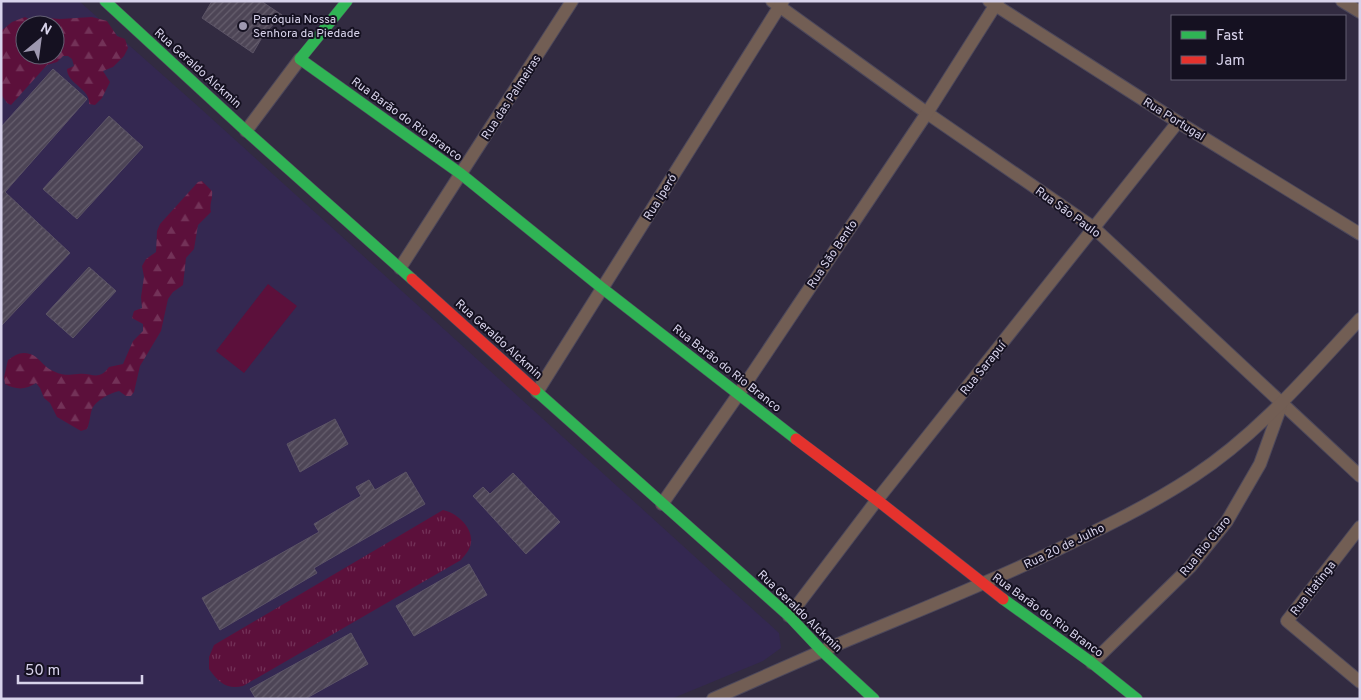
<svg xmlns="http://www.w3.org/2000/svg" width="1361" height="700" font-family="Overpass,sans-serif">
<defs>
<pattern id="forest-firs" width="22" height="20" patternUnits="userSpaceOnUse" patternTransform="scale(1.25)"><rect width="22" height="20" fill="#5c103b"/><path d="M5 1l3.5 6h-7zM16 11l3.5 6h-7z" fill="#733258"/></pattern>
<pattern id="park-tufts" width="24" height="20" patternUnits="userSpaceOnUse" patternTransform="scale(1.25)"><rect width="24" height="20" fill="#5c103b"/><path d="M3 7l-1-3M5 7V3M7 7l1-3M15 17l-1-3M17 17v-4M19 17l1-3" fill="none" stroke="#733258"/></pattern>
<pattern id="building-hatch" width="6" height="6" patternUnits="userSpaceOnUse" patternTransform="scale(1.25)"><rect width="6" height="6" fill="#4d4556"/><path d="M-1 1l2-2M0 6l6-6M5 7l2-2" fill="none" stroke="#665f6e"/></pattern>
</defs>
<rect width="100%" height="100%" fill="#322b41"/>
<path fill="#342851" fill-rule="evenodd" d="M1,1H79L200,108L779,633L781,648L763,661L671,699H1ZM25,25H55V55H25Z"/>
<g fill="url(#forest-firs)" fill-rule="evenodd">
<path d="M25,17L33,21L48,18L60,19L92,17L107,21L117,36L125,39L128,48L124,56L113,67L103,71L110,82L102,98L95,105L89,104C91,89 67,84 67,69L74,66L72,59L68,56H63L57,62L47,65L11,105L7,103L1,94V31L12,22ZM25,25H55V55H25Z"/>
<path d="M202,181L212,191C213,199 209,204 211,212L198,225L194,249L186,258L183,285L173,292L168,299L161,331L140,366L134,392L131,396H126L119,391C110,393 96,400 92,409C90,415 90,422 87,429L81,431L57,417L50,403L44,398L40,388L36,383C26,390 16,390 5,384L4,377L8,360C15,355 21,351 30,354C38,356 43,366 51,370C63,376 66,375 78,374C92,372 98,382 109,367L123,364L133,341L143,331V324L132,318L134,311L142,308L141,297L144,277L142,266L146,259L156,252L157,231L160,224L198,182Z"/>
</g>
<path fill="url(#park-tufts)" d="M443,510C457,513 473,527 471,543C470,550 465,555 461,560L243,686C227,690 218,682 209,669V657L214,645Z"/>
<path fill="#5c103b" d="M268,284L297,306L244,373L216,351Z"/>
<g fill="url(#building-hatch)" stroke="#5c5466">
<path d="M212,1H261L282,15L264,34L253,53L202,18Z"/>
<path d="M53,69L87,99L5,192L70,253L1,326V127Z"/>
<path d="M109,116L143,147L77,219L43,189Z"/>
<path d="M89,267L116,291L73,338L46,314Z"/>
<path d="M335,419L348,444L300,472L287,444Z"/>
<path d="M406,472L425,504L314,568L317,573L220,630L202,598L319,532L314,524L361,496L356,487L369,480L375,490Z"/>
<path d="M513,473L560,522L526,554L473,496L483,487L490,494Z"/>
<path d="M469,564L487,595L414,636L396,606Z"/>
<path d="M351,633L368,664L305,699H256L250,689Z"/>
</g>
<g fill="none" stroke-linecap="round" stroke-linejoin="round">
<g stroke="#4d485b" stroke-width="14">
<g id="street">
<path d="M772,1L927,113L1094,228L1360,476"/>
<path d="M989,1L1178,122L1360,234"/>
<path d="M1342,1L1360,12"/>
<path d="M246,131L300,59"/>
<path d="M400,268L572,1"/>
<path d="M537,392L783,1"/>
<path d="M662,504L738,395L927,113L998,1"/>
<path d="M1360,527L1287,621L1360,682"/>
<path d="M789,616L877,500L1178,122"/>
<path d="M1092,663L1190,567L1227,521L1260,464L1281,406"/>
<path d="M713,699C749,683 785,667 822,651C897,619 972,590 1046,555C1096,531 1147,507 1194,476C1258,434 1308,375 1360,319"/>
</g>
</g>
<g stroke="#4d485b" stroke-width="12">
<g id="fast">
<path d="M105,1L246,131L412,279"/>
<path d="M347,1L300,59L461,174L602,288L796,439"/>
<path d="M535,390L789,616L822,651L874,699"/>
<path d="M1003,599L1092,663L1137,699"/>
</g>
</g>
<g stroke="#4d485b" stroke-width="12">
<g id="jam">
<path d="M412,279L535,390"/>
<path d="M796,439L877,500L1003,599"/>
</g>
</g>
<use href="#street" stroke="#725e54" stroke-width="12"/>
<use href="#fast" stroke="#30b455" stroke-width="11"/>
<use href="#jam" stroke="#e5322d" stroke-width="11"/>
</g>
<circle fill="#9e98b0" stroke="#151121" stroke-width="2" cx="243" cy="26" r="5"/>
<g text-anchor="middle" stroke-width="4" stroke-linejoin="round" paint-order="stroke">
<g font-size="12" fill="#d8d3eb" stroke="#151121" text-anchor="start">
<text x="253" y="23">Paróquia Nossa<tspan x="253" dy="14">Senhora da Piedade</tspan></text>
</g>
<g font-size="12" fill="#d8d3eb" stroke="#151121">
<text transform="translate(198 68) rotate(42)" y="4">Rua Geraldo Alckmin</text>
<text transform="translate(511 97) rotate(-57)" y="4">Rua das Palmeiras</text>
<text transform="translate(407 119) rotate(36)" y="4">Rua Barão do Rio Branco</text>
<text transform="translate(1174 119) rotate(32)" y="4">Rua Portugal</text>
<text transform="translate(660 197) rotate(-58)" y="4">Rua Iperó</text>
<text transform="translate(1068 212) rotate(36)" y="4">Rua São Paulo</text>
<text transform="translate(832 254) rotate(-56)" y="4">Rua São Bento</text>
<text transform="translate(499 339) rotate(42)" y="4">Rua Geraldo Alckmin</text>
<text transform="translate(727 368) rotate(38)" y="4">Rua Barão do Rio Branco</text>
<text transform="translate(983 368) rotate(-51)" y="4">Rua Sarapuí</text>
<text transform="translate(1064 546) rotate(-26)" y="4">Rua 20 de Julho</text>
<text transform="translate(1205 546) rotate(-51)" y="4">Rua Rio Claro</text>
<text transform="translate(1313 588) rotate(-52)" y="4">Rua Itatinga</text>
<text transform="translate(800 611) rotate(44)" y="4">Rua Geraldo Alckmin</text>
<text transform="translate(1048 615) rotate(36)" y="4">Rua Barão do Rio Branco</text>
</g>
</g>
<rect width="1361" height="700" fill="none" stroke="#d8d3eb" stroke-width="5"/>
<rect x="1171" y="15" width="175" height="65" fill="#151121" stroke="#635f72"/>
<rect x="1181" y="31" width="25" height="8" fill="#30b455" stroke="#635f72"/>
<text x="1216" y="40" font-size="15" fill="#d8d3eb">Fast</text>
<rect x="1181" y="56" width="25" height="8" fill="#e5322d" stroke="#635f72"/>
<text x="1216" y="65" font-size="15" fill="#d8d3eb">Jam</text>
<g transform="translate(40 40) rotate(29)"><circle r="24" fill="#151121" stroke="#635f72"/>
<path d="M0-4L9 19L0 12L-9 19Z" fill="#9e98b0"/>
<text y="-8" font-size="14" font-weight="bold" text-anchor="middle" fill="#d8d3eb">N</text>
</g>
<path d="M18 675v8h124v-8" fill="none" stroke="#d8d3eb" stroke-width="2.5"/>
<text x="25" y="675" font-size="15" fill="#d8d3eb" stroke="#151121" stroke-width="4" paint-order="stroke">50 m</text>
</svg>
